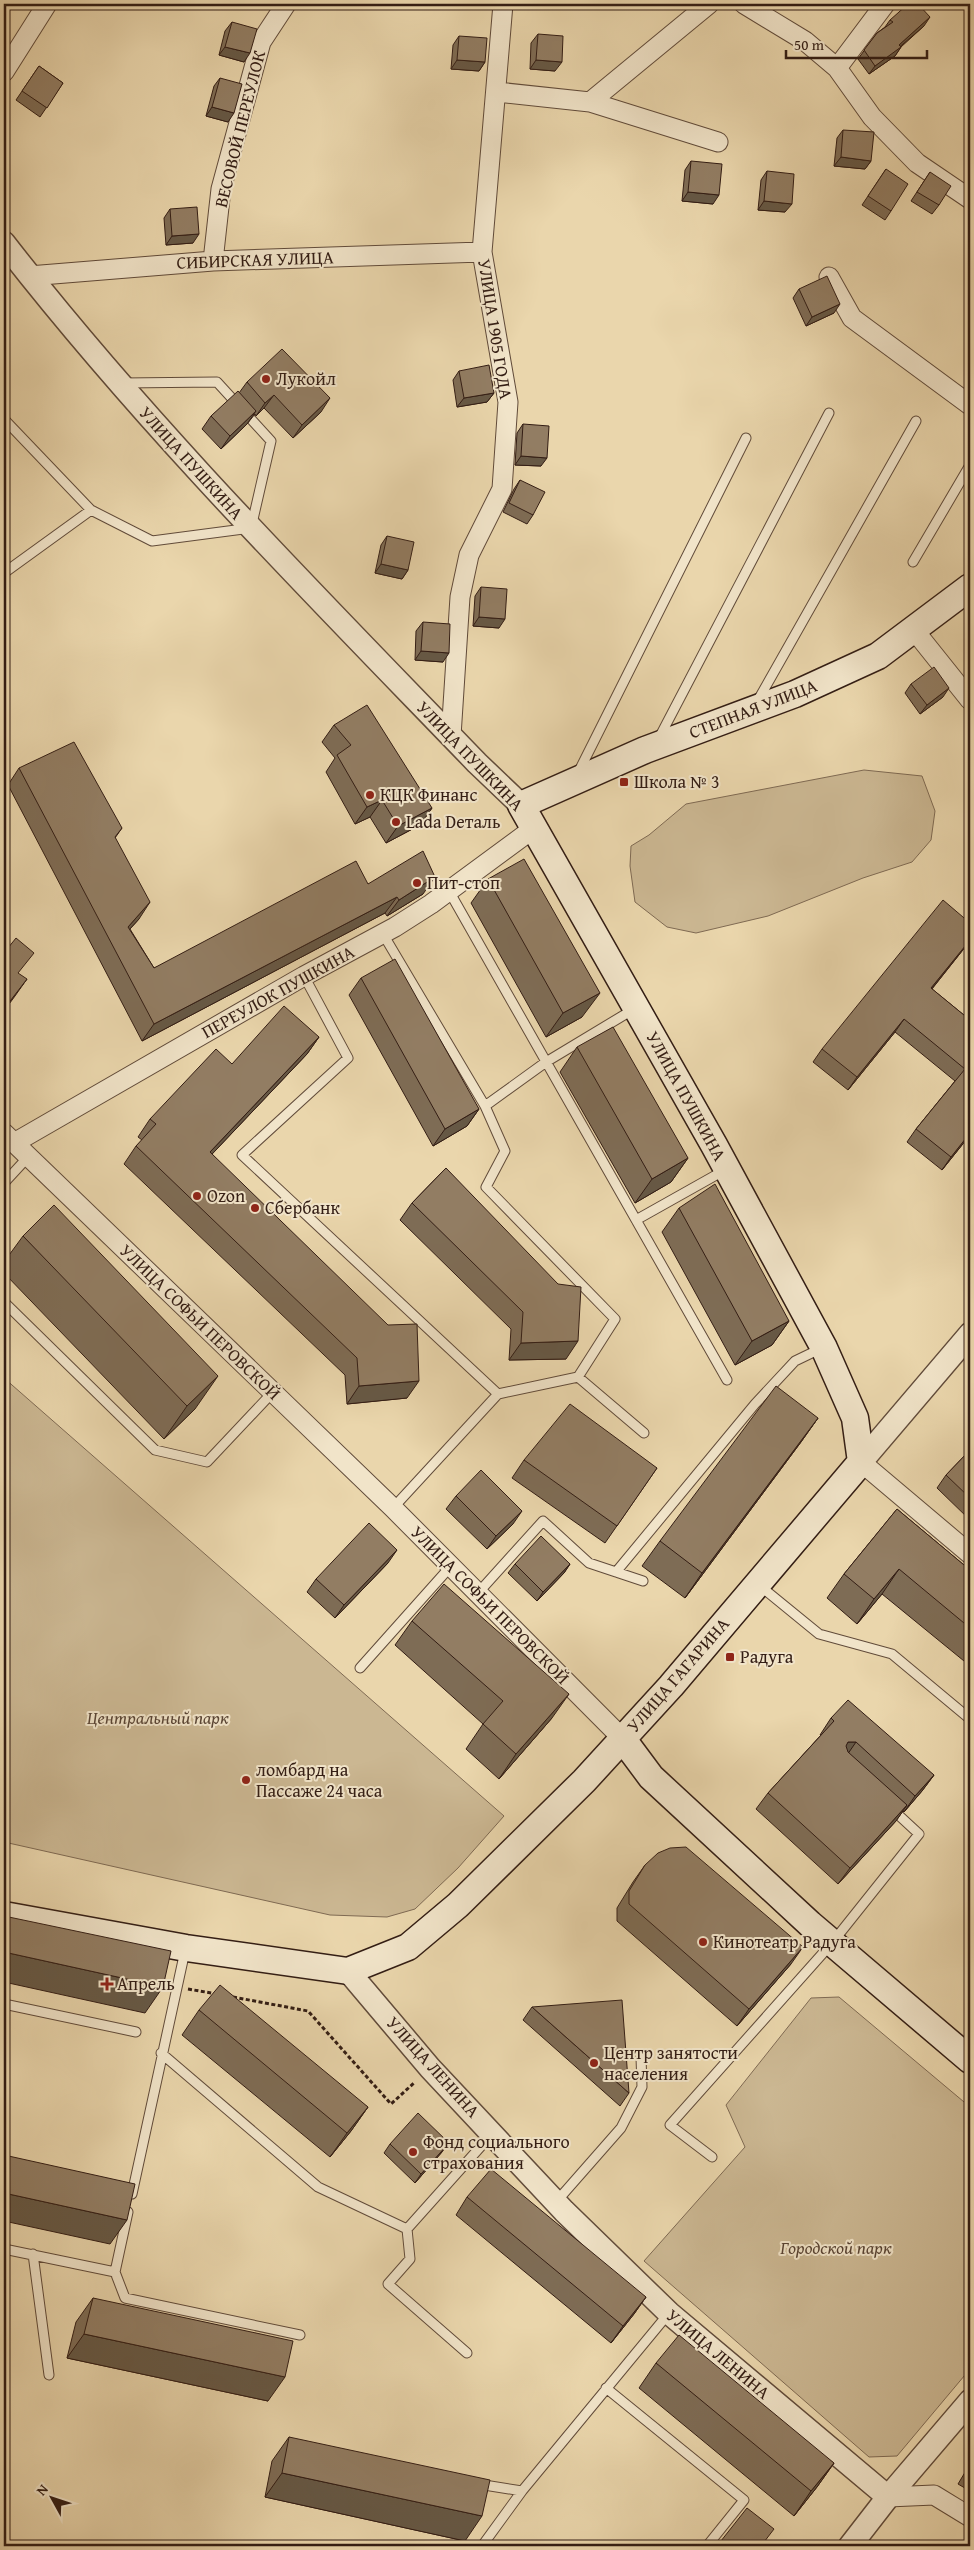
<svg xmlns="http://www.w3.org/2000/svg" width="974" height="2550" viewBox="0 0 974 2550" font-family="'Gentium Book Plus',serif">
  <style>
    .green { fill: #cbb792; stroke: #7f6a53 }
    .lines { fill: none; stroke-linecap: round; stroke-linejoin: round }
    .service-casing { stroke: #614b3a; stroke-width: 11 }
    .minor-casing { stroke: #614b3a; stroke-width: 21 }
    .tertiary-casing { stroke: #614b3a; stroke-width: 25 }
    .secondary-casing { stroke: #331d14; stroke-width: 29 }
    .path { stroke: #331d14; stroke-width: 3; stroke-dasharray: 4 2.5; stroke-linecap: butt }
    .service { stroke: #f1e4c9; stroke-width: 9 }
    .minor { stroke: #f1e4c9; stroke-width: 19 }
    .tertiary { stroke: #f1e4c9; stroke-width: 22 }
    .secondary { stroke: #f1e4c9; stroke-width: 26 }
    .wall { fill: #7e6c55; stroke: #331d14 }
    .shaded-wall { fill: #665845; stroke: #331d14 }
    .building { fill: #927d63; stroke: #331d14 }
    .poi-dot { fill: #8f2418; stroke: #f1e4c9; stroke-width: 2 }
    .labels { text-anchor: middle; stroke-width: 4; stroke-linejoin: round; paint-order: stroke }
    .street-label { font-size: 18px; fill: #331d14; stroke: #f1e4c9 }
    .poi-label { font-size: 18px; fill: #331d14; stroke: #f1e4c9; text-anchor: start }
    .park-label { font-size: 18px; font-style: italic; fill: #594434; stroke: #f1e4c9 }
  </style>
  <rect width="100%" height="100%" fill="#ead6ac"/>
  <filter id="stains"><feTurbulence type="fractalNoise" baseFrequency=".004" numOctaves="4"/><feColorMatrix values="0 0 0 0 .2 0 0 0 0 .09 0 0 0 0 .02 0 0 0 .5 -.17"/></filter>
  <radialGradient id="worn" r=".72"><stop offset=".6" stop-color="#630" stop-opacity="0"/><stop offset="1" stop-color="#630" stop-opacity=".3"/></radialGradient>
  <!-- green -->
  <path class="green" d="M864 770 922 776 935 811 931 840 912 862 863 878 768 916 696 933 667 927 635 902 630 866 631 846 649 835 686 804Z
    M4 1378 504 1816 458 1868 415 1909 387 1917 330 1915 4 1842Z
    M839 1997 970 2107V2369L897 2456 869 2457 644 2261 745 2147 726 2105 811 1998Z"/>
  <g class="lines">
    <defs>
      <path id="service" d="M4 419 91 510
        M913 562 970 465
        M4 573 91 510 152 541 251 528 271 441 217 382 123 383
        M757 702 916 421
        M659 738 829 413
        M578 773 746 438
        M449 891 727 1380
        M383 934 485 1106
        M304 976 348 1058 242 1155 498 1394 393 1508
        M4 1183 28 1157
        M636 1220 725 1170
        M4 1302 155 1450 207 1462 273 1392
        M578 1377 615 1319 486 1187 505 1151 485 1106 546 1062 634 1009
        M498 1394 578 1377 644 1433
        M616 1572 755 1404 795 1361 822 1348
        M759 1585 819 1634 892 1654 970 1719
        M478 1593 543 1521 589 1563 643 1581
        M360 1668 451 1566
        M4 2004 136 2032
        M161 2053 318 2187 407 2229 491 2135
        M712 2157 670 2125 832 1943 919 1834 892 1809
        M132 2194 185 1951
        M556 2202 621 2128 642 2087 641 2057
        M407 2229 410 2259 388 2284 467 2353
        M4 2249 115 2272 128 2212
        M33 2254 49 2375
        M115 2272 125 2298 300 2335
        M606 2388 744 2500 707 2546
        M478 2484 522 2491
        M482 2546 522 2491 669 2313"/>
      <path id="minor" d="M744 4 805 41 837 68 872 117 917 163 970 199
        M837 68 885 4
        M4 72 47 4
        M497 92 590 102 709 4
        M590 102 718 142
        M213 261 221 189 261 42 286 4
        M29 276 213 261 482 252
        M829 277 852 318 970 405
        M914 630 970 700
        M451 736 460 597 469 555 502 489 508 402 482 252 503 4
        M4 1133 393 1508 622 1738
        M14 1143 304 976 395 927 431 904 534 828
        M861 1462 970 1554
        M888 2497 934 2495 970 2517"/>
      <path id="tertiary" d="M4 243C148 428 314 594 477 763L521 805
        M861 1462 970 1334
        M348 1971 430 2068 564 2211 669 2313 888 2497
        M850 2546 888 2497 970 2401"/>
      <path id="secondary" d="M622 1738 651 1777 810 1924 970 2060
        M4 1915 186 1948 348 1971 408 1947 458 1905 584 1781 671 1686 861 1462 855 1418 824 1348 714 1145 521 805 645 750 795 694 878 656 970 587"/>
    </defs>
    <!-- service casing -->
    <use href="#service" class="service-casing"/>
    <!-- minor casing -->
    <use href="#minor" class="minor-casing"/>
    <!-- tertiary casing -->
    <use href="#tertiary" class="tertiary-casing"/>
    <!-- secondary casing -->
    <use href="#secondary" class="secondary-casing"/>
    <!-- path -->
    <path class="path" d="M188 1989 217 1994
      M233 1997 308 2011 391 2104 415 2082"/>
    <!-- service -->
    <use href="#service" class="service"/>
    <!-- minor -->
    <use href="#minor" class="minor"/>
    <!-- tertiary -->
    <use href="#tertiary" class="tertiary"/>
    <!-- secondary -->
    <use href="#secondary" class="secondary"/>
  </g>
  <!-- wall -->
  <path class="wall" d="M890 20 924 26 901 47 895 56 869 74 858 59 877 33 885 27Z
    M232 22 244 62 219 55 225 31Z
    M538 34 555 71 530 69 531 43Z
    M459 36 485 62 479 71 451 69 453 45Z
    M39 66 63 83 40 117 16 100Z
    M220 78 228 122 206 116 214 86Z
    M843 130 871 161 865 169 834 166 837 138Z
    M691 161 713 204 682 201 685 170Z
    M886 169 891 211 885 220 862 205Z
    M767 171 785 212 758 210 761 180Z
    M930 172 939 205 932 214 911 201Z
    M170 209 193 243 166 245 164 218Z
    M799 289 834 313 806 326 793 298Z
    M459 371 494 393 487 402 457 407 453 380Z
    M247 382 321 412 293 438 264 408 256 416 255 414 247 424 221 449 202 429 211 416 239 393Z
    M523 424 541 466 515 465 517 433Z
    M520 480 533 515 527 524 503 512 514 489Z
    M387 536 408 570 402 579 375 573 381 545Z
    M481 587 499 628 473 626 475 596Z
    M423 622 443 662 415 660 416 631Z
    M911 684 943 697 920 714 905 693Z
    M334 725 432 808 420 825 386 843 370 817 355 824 326 772 335 758 322 742Z
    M19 768 122 828 115 838 139 919 130 929 154 968 368 884 423 894 387 916 385 913 142 1041 8 785Z
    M488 879 582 1017 546 1037 471 903Z
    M970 941 932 989 970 1020V1135L942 1170 907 1142 916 1129 955 1081 895 1032 848 1090 813 1062 822 1049Z
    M361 978 479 1109 467 1126 433 1146 349 995Z
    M319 1037 307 1054 212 1154 407 1398 347 1404 345 1375 124 1164 136 1146 142 1140 138 1137 150 1119 232 1064Z
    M577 1047 688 1158 671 1182 635 1203 560 1072Z
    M446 1168 566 1359 509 1360 511 1329 400 1220 412 1203Z
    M679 1208 789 1321 772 1345 735 1365 662 1232Z
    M23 1236 195 1409 164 1439 4 1273V1262Z
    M818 1418 801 1442 685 1598 642 1566 660 1541Z
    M970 1450V1520L937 1488 946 1475Z
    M524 1460 657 1468 605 1543 512 1478Z
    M456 1496 513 1524 487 1549 446 1509Z
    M897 1509 970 1570V1654L964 1661 882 1594 857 1624 827 1598 844 1574Z
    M388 1563 335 1618 307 1592 316 1579Z
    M515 1564H570L564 1573 537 1601 508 1573Z
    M412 1621 552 1718 499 1779 466 1749 483 1724 395 1645Z
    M831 1718 934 1775 922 1791 904 1812 903 1811 896 1821 838 1884 756 1809 768 1793 821 1735H820Z
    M645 1865 791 1964 737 2026 617 1921V1908L633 1882Z
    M532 2007 629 2093 620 2106 523 2020Z
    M199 2010 368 2107 351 2131 330 2157 182 2035Z
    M390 2144 442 2152 415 2183 384 2153Z
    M467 2197 646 2297 634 2314 611 2343 456 2215Z
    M93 2298 268 2401 67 2358 76 2322Z
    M656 2363 834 2463 817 2487 794 2516 639 2388Z
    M289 2437 465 2541 265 2497 272 2461Z
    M970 2464V2491L958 2484Z"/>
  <!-- shaded-wall -->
  <path class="shaded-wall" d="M930 17 924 26 896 50 901 47 895 56 869 74 875 66Z
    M225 47 250 53 244 62 219 55Z
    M457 60 485 62 479 71 451 69Z
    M536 60 562 62 555 71 530 69Z
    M212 107 234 113 228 122 206 116Z
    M841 157 871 161 865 169 834 166Z
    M688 192 719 195 713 204 682 201Z
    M764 201 792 204 785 212 758 210Z
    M199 234 193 243 166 245 172 236Z
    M840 304 834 313 806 326 812 317Z
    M494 393 487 402 457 407 464 398Z
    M274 395 264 408 256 416 265 403Z
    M330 398 321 412 293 438 302 425Z
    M256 411 247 424 221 449 230 436Z
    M521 456 547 458 541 466 515 465Z
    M381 564 408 570 402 579 375 573Z
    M479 617 505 619 499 628 473 626Z
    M421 651 449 653 443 662 415 660Z
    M949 688 943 697 920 714 927 705Z
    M382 800 370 817 355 824 367 807Z
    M432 808 420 825 386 843 398 826Z
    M435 877 423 894 387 916 399 900Z
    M397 897 385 913 142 1041 154 1024Z
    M150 902 139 919 117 943 128 927Z
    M970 940V941L922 1001 931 988Z
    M27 979 15 996 4 1011V1009Z
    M600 993 582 1017 546 1037 563 1013Z
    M904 1019 895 1032 848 1090 857 1077Z
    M319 1037 307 1054 198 1169 210 1152Z
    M479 1109 467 1126 433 1146 445 1129Z
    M970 1133V1135L942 1170 951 1157Z
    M688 1158 671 1182 635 1203 652 1179Z
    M789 1321 772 1345 735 1365 752 1341Z
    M578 1341 566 1359 509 1360 521 1343Z
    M218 1376 195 1409 164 1439 187 1406Z
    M419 1381 407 1398 347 1404 359 1386Z
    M818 1418 801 1442 685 1598 702 1573Z
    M522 1511 513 1524 487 1549 496 1536Z
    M397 1550 388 1563 335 1618 344 1605Z
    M570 1564 564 1573 537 1601 543 1592Z
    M899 1569 882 1594 857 1624 874 1599Z
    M569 1694 552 1718 499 1779 516 1754Z
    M848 1742H856L845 1758H837Z
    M934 1775 922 1791 904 1812 915 1796Z
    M907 1805 896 1821 838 1884 850 1868Z
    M803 1947 791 1964 737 2026 749 2009Z
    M4 1952 163 1987 145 2013 4 1982Z
    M368 2107 351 2131 330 2157 347 2133Z
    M449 2143 442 2152 415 2183 421 2174Z
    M4 2193 127 2220 110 2244 4 2221Z
    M646 2297 634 2314 611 2343 623 2326Z
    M84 2334 285 2377 268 2401 67 2358Z
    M834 2463 817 2487 794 2516 811 2491Z
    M282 2473 482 2516 465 2541 265 2497Z"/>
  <!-- building -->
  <path class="building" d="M908 4H918L930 17 899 45 901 47 875 66 864 50 877 33 893 22 890 20Z
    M232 22 257 29 250 53 225 47Z
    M538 34 563 36 562 62 536 60Z
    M459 36 487 38 485 62 457 60Z
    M39 66 63 83 47 108 22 91Z
    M220 78 242 84 234 113 212 107Z
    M843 130 874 132 871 161 841 157Z
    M691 161 722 164 719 195 688 192Z
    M886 169 908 184 891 211 868 196Z
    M767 171 794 174 792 204 764 201Z
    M930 172 951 186 939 205 917 192Z
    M197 207 199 234 172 236 170 209Z
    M827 276 840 304 812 317 799 289Z
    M282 349 330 398 302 425 274 395 265 403 247 382Z
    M489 365 494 393 464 398 459 371Z
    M238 391 256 411 230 436 211 416Z
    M523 424 549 426 547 458 521 456Z
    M520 480 545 492 533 515 509 503Z
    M387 536 414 542 408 570 381 564Z
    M481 587 507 589 505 619 479 617Z
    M423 622 450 624 449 653 421 651Z
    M934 667 949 688 927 705 911 684Z
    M367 705 432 808 398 826 382 800 367 807 337 755 351 745 334 725Z
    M74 742 122 828 115 837 150 902 128 927 154 968 356 861 368 884 423 851 435 877 399 900 397 897 154 1024 19 768Z
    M524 859 600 993 563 1013 488 879Z
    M943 900 970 923V940L931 988 970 1020V1133L951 1157 916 1129 965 1069 904 1019 857 1077 822 1049Z
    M16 938 34 953 18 973 27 979 4 1009V953Z
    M395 959 479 1109 445 1129 361 978Z
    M284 1006 319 1037 210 1152 388 1325 417 1324 419 1381 359 1386 357 1358 136 1146 156 1124 150 1119 216 1049 232 1064Z
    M613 1027 688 1158 652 1179 577 1047Z
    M446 1168 558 1284 581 1287 578 1341 521 1343 523 1312 412 1203Z
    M715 1184 789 1321 752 1341 679 1208Z
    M54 1205 218 1376 187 1406 23 1236Z
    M776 1386 818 1418 702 1573 660 1541Z
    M570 1404 657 1468 617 1526 524 1460Z
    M970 1450V1498L946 1475Z
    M481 1470 522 1511 496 1536 456 1496Z
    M897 1509 970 1570V1628L899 1569 874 1599 844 1574Z
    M369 1523 397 1550 344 1605 316 1579Z
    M541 1536 570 1564 543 1592 515 1564Z
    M444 1584 569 1694 516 1754 483 1724 503 1701 412 1621Z
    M848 1700 934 1775 915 1796 856 1742H848L846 1746 848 1752 907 1805 850 1868 768 1793 834 1721 831 1718Z
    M686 1847 803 1947 749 2009 629 1904V1891L645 1865 658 1853 670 1848Z
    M4 1916 171 1951 163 1987 4 1952Z
    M220 1985 368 2107 347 2133 199 2010Z
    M622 2000 629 2093 532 2007Z
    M418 2113 449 2143 421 2174 390 2144Z
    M4 2155 135 2184 127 2220 4 2193Z
    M491 2169 646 2297 623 2326 467 2197Z
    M93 2298 293 2341 285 2377 84 2334Z
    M679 2335 834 2463 811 2491 656 2363Z
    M289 2437 490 2480 482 2516 282 2473Z
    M970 2465V2479L964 2475Z
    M747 2508 774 2529 761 2546H717Z"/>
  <!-- markers -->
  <g class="poi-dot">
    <circle cx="266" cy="379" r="5"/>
    <rect x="619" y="777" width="10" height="10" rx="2.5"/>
    <circle cx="370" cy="795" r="5"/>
    <circle cx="396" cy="822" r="5"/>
    <circle cx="417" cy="883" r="5"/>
    <circle cx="197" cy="1196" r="5"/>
    <circle cx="255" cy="1208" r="5"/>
    <rect x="725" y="1652" width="10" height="10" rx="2.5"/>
    <circle cx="246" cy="1780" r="5"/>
    <circle cx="703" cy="1942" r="5"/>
    <path d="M104.5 1976.5h5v5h5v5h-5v5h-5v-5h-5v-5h5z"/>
    <circle cx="594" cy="2063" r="5"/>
    <circle cx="413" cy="2152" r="5"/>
  </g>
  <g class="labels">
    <!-- street labels -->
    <g class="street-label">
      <text transform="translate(240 129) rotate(-76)" y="6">ВЕСОВОЙ ПЕРЕУЛОК</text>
      <text transform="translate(255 260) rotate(-2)" y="6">СИБИРСКАЯ УЛИЦА</text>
      <text transform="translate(495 329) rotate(81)" y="6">УЛИЦА 1905 ГОДА</text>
      <text transform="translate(191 463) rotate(48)" y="6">УЛИЦА ПУШКИНА</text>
      <text transform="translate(753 709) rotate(-21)" y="6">СТЕПНАЯ УЛИЦА</text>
      <text transform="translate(470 756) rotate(46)" y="6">УЛИЦА ПУШКИНА</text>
      <text transform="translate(278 992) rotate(-29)" y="6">ПЕРЕУЛОК ПУШКИНА</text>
      <text transform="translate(686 1096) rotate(61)" y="6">УЛИЦА ПУШКИНА</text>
      <text transform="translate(200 1322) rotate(44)" y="6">УЛИЦА СОФЬИ ПЕРОВСКОЙ</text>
      <text transform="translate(490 1605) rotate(45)" y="6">УЛИЦА СОФЬИ ПЕРОВСКОЙ</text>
      <text transform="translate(678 1675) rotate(-49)" y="6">УЛИЦА ГАГАРИНА</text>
      <text transform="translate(433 2067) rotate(48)" y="6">УЛИЦА ЛЕНИНА</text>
      <text transform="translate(718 2354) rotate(40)" y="6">УЛИЦА ЛЕНИНА</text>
    </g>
    <!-- poi labels -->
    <g class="poi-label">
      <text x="276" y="385">Лукойл</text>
      <text x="634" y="788">Школа № 3</text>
      <text x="380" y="801">КЦК Финанс</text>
      <text x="406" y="828">Lada Dеталь</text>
      <text x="427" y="889">Пит-стоп</text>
      <text x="207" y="1202">Ozon</text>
      <text x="265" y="1214">Сбербанк</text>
      <text x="740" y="1663">Радуга</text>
      <text x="256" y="1776">ломбард на<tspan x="256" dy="21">Пассаже 24 часа</tspan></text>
      <text x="713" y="1948">Кинотеатр Радуга</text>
      <text x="117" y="1990">Апрель</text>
      <text x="604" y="2059">Центр занятости<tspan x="604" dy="21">населения</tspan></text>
      <text x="423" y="2148">Фонд социального<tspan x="423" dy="21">страхования</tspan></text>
    </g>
    <!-- park labels -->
    <g class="park-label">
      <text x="158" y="1724">Центральный парк</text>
      <text x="836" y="2254">Городской парк</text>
    </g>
  </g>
  <!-- margin -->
  <rect width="974" height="2550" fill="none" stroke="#ead6ac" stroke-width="20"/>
  <rect x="5" y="5" width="964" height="2540" fill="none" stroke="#331d14" stroke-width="2.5"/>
  <rect x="10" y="10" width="954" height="2530" fill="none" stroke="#331d14"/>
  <!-- north arrow -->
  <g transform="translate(52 2498) rotate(310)" stroke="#f1e4c9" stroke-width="4" paint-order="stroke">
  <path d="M0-4L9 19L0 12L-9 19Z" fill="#331d14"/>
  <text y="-8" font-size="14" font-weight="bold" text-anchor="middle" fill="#331d14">N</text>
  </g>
  <!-- scale -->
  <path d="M786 50v8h141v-8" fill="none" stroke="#331d14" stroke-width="2.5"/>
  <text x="794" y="50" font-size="15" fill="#331d14" stroke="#f1e4c9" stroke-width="4" paint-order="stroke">50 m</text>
  <rect width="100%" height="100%" filter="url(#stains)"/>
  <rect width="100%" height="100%" fill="url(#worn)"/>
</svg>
